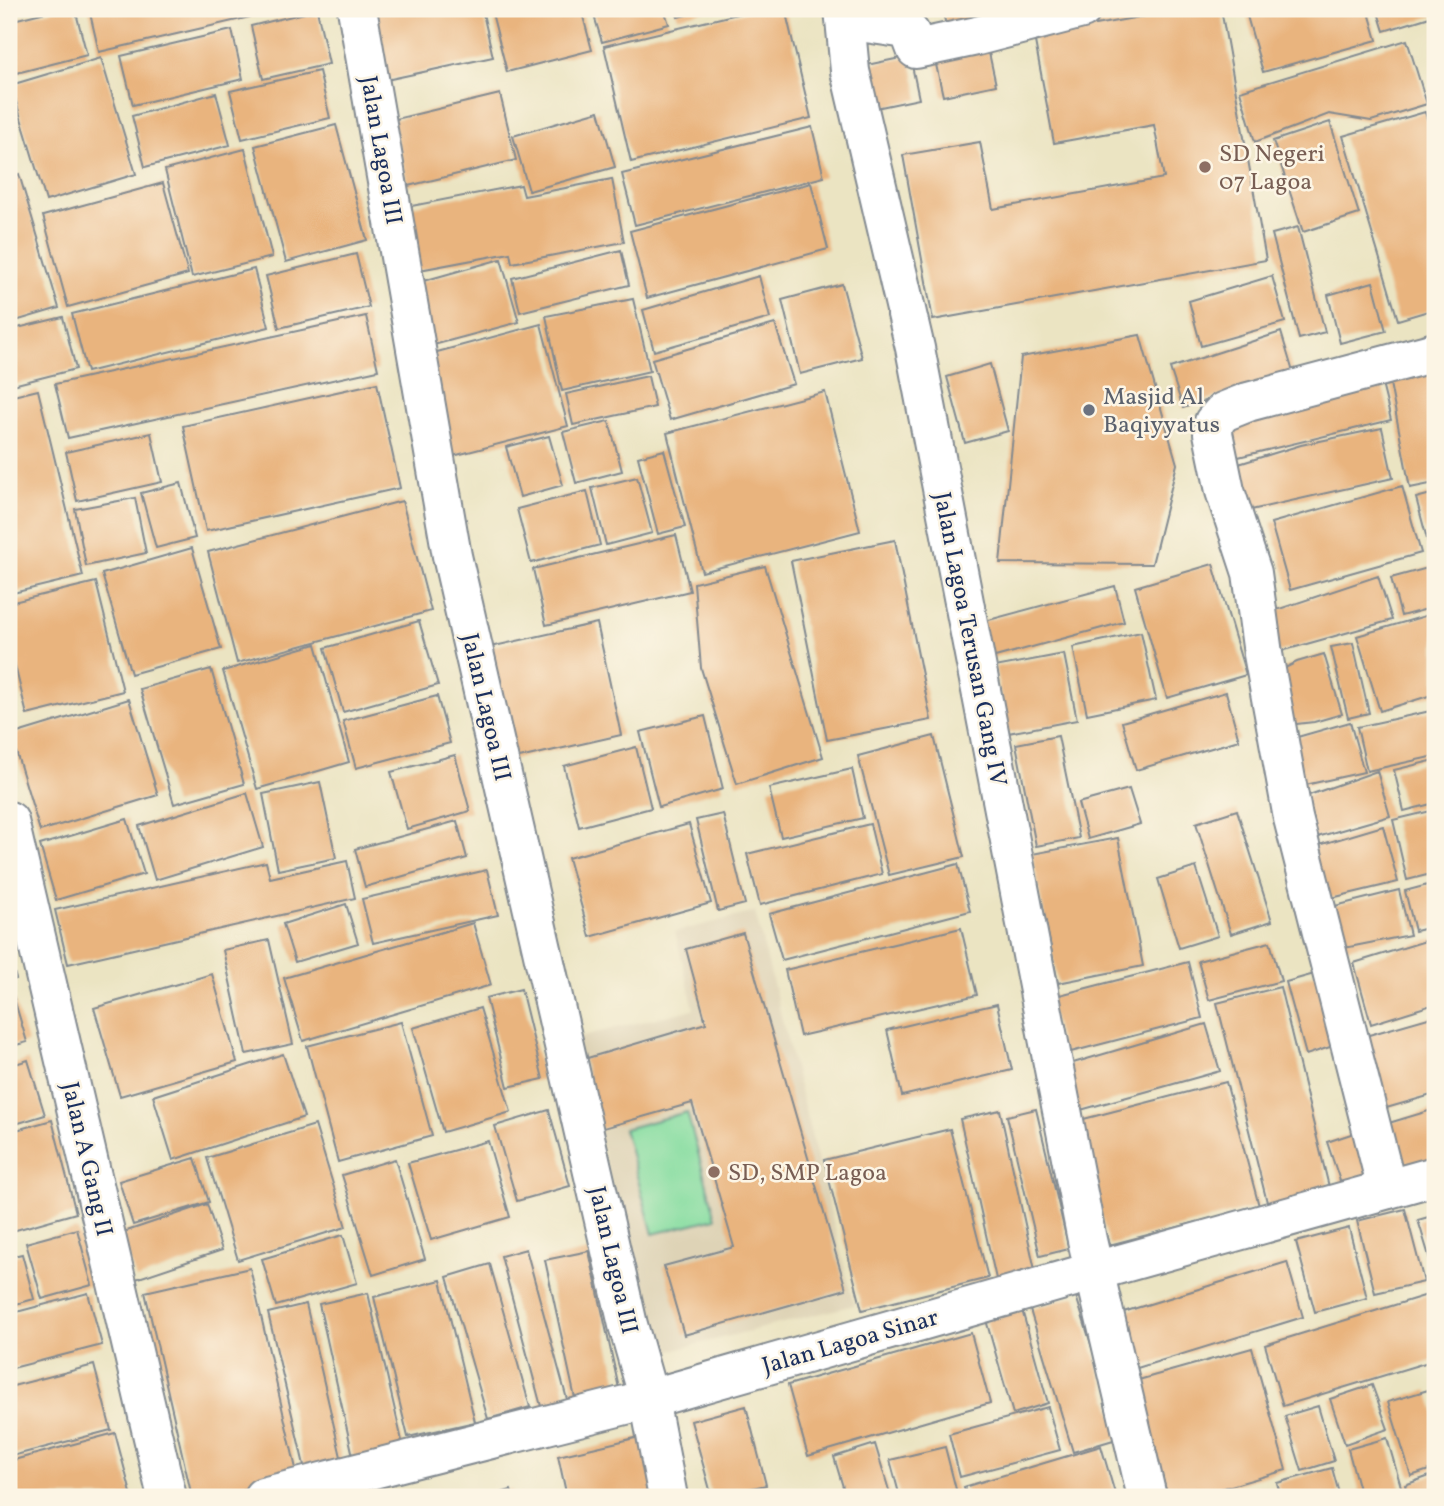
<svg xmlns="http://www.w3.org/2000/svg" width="1444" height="1506" viewBox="0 0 1444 1506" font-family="Vollkorn,serif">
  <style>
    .built { fill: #ded3b6 }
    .green { fill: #87dda1; stroke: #518680; stroke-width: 2 }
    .building { fill: #e9b47e }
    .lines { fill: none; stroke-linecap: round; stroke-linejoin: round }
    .minor-casing { stroke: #838a90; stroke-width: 42 }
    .tertiary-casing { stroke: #838a90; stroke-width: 42 }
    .minor { stroke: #fff; stroke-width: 38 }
    .tertiary { stroke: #fff; stroke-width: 38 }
    .education-dot { fill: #8d6e63; stroke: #fcf5e5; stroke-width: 2.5 }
    .worship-dot { fill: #6b7280; stroke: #fcf5e5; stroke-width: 2.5 }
    .labels { text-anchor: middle; stroke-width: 5; stroke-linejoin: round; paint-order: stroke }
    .street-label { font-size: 24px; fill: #1b2f5e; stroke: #fcf5e5 }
    .education-label { font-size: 24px; fill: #785e54; stroke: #fcf5e5; text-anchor: start }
    .worship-label { font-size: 24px; fill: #5b616d; stroke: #fcf5e5; text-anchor: start }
  </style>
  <rect width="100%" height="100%" fill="#fcf5e5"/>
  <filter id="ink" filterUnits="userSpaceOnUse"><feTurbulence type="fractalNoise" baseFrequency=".0143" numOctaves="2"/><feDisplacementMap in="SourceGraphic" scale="14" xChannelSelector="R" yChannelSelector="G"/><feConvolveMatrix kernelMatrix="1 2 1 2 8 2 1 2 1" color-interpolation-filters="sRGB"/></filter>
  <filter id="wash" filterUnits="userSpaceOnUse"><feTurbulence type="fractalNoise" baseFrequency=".00686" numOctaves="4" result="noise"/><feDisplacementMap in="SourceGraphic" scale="28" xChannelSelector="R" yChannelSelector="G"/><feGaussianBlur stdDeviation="1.57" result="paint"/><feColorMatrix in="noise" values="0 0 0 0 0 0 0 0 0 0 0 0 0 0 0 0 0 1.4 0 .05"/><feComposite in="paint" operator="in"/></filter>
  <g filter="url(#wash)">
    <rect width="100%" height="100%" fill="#ebe4c2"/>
    <!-- built -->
    <path class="built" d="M755 912 854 1305 654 1355 575 1038 694 1009 675 932Z"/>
    <!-- green -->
    <path class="green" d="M687 1112 716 1218 653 1234 624 1129Z"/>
    <g id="blocks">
      <!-- building -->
      <path class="building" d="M9 9H25V10L9 14Z
        M58 9H75L87 55 9 75V21Z
        M89 9H280V10L99 52Z
        M372 9H482L493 57 386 80Z
        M491 9H581L592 50 507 72Z
        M592 9H664L669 24 602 42Z
        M675 9H706V10L678 17Z
        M758 9H785L811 118 631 162 604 46Z
        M942 9H971L976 30 949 37Z
        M1184 9H1221L1266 260 933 320 903 155 980 142 993 209 1164 178 1154 125 1054 143 1034 36Z
        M1245 9H1368L1377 40 1263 72Z
        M1377 9H1430L1433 16 1384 31Z
        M317 10 329 64 263 79 251 26Z
        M232 30 243 79 133 105 121 56Z
        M986 39 996 85 943 96 933 51Z
        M1407 40 1427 104 1371 121 1329 114 1255 142 1240 91Z
        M910 56 919 99 871 109 862 66Z
        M101 58 136 174 46 201 11 85Z
        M319 71 330 118 242 139 230 91Z
        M216 93 230 145 145 167 132 116Z
        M500 94 516 160 408 186 392 120Z
        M599 111 615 167 529 191 513 136Z
        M1425 112 1435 144V309L1398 320 1343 136Z
        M1330 122 1359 214 1303 232 1273 141Z
        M336 125 367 240 286 262 255 146Z
        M812 127 824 177 635 225 622 174Z
        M245 149 272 257 192 277 165 170Z
        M19 174 59 308 9 323V177Z
        M612 179 624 242 512 263 510 253 414 271 401 208 521 185 524 196Z
        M163 183 188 274 68 307 43 216Z
        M811 183 828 249 647 298 630 231Z
        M1298 227 1325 332 1299 339 1272 234Z
        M621 250 629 285 520 312 512 278Z
        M356 254 369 307 279 328 266 276Z
        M501 259 519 322 426 347 409 285Z
        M254 269 269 327 87 372 72 314Z
        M759 276 770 318 654 351 643 310Z
        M1272 276 1285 322 1201 346 1189 301Z
        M1373 282 1386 331 1340 343 1328 295Z
        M842 284 862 358 800 374 782 300Z
        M633 299 650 371 562 391 546 316Z
        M366 316 378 370 68 438 55 384Z
        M63 317 76 369 9 386V330Z
        M541 324 568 426 453 456 426 355Z
        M775 324 794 384 670 420 652 359Z
        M1281 332 1293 372 1183 408 1170 368Z
        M1140 335 1177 464 1152 564 1000 563 1021 357Z
        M990 364 1008 431 965 443 947 377Z
        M1435 369V483L1410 488 1389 378Z
        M1379 372 1391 420 1230 459 1223 413Z
        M648 376 655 407 573 425 566 394Z
        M377 383 400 488 206 531 183 426Z
        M38 390 83 576 9 594V397Z
        M825 392 860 531 702 572 667 433Z
        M609 421 622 471 576 483 563 432Z
        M1382 428 1393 478 1242 512 1229 467 1301 445Z
        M151 433 162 482 77 501 66 452Z
        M549 436 563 485 520 497 506 447Z
        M664 450 685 527 658 534 638 457Z
        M637 477 652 533 606 545 592 488Z
        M181 483 195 538 156 548 141 493Z
        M1402 486 1421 553 1290 590 1271 523Z
        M587 491 600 545 531 563 517 509Z
        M1435 493V553L1431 554 1416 498Z
        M135 498 146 553 86 566 75 509Z
        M402 501 431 611 237 663 208 552Z
        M676 535 690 591 546 625 533 569Z
        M895 540 931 720 827 740 791 561Z
        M192 548 221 649 131 674 102 574Z
        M1213 564 1246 675 1167 698 1135 587Z
        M765 566 823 757 737 784 701 668 694 583Z
        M1435 566V607L1401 616 1391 578Z
        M1378 576 1392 620 1278 652 1264 614Z
        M96 582 123 691 27 715 9 641V603Z
        M1115 586 1124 622 984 660 974 624Z
        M1435 613V694L1380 711 1357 636Z
        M419 621 438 685 343 712 325 648Z
        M597 623 621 735 506 761 481 649Z
        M1141 632 1156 700 1087 714 1073 647Z
        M1353 643 1369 713 1348 718 1331 647Z
        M316 644 349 762 257 789 223 671Z
        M1064 654 1077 720 1008 733 995 667Z
        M1324 654 1342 714 1314 722 1288 725 1277 672 1297 662Z
        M211 669 244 784 174 804 140 689Z
        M1226 692 1239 740 1136 770 1122 722Z
        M437 696 450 743 356 768 343 721Z
        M129 699 158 795 40 831 11 735Z
        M1435 710V756L1367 771 1357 727Z
        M705 716 723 789 659 807 640 732Z
        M1350 722 1364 772 1296 787 1287 740Z
        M934 736 964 857 889 875 858 756Z
        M1058 736 1079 838 1036 846 1016 744Z
        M636 747 651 808 579 827 564 766Z
        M455 755 470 811 407 829 391 772Z
        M1435 760V803L1404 811 1394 770Z
        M852 769 863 818 781 837 769 788Z
        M1377 771 1390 816 1307 840 1298 799Z
        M320 782 336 858 278 870 263 794Z
        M1129 789 1140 824 1088 839 1078 803Z
        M247 793 263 847 155 880 139 826Z
        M1237 810 1272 921 1231 934 1196 823Z
        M1435 810V873L1407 880 1393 820Z
        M723 814 745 904 718 911 696 820Z
        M127 819 144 874 56 900 40 845Z
        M457 821 467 858 365 887 355 849Z
        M689 824 711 903 590 937 568 858Z
        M870 824 882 874 760 905 747 854Z
        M1383 826 1398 882 1323 900 1309 848Z
        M1118 838 1143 966 1058 983 1032 854Z
        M347 861 355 898 68 964 55 910 266 862 270 878Z
        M958 864 970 911 782 960 769 914Z
        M1196 867 1218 936 1179 948 1158 879Z
        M487 870 498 915 373 943 362 899Z
        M1435 883V926L1415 931 1405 891Z
        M1399 890 1410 935 1334 950 1327 908Z
        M346 904 358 943 295 962 283 924Z
        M473 923 491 985 303 1041 284 978Z
        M961 928 977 995 800 1036 785 970Z
        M743 933 846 1289 684 1335 664 1266 734 1247 692 1103 600 1129 584 1059 706 1023 686 949Z
        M1435 938V1004L1371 1024 1354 963Z
        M269 940 293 1044 246 1054 223 950Z
        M1270 942 1281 981 1209 1000 1198 961Z
        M9 954 16 979 9 981Z
        M1188 962 1202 1018 1063 1054 1048 998Z
        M1325 971 1348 1041 1306 1055 1286 982Z
        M212 974 237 1062 120 1096 94 1008Z
        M9 982 27 1042 9 1047Z
        M1280 987 1331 1195 1269 1210 1217 1003Z
        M521 989 543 1079 508 1087 486 998Z
        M997 1004 1012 1070 902 1096 887 1030Z
        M480 1008 511 1112 443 1132 413 1028Z
        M1435 1016V1094L1376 1111 1355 1039Z
        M401 1022 432 1136 338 1162 307 1046Z
        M1206 1024 1220 1071 1077 1111 1063 1066Z
        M283 1054 304 1117 173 1160 153 1096Z
        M28 1060 45 1115 9 1126V1066Z
        M1226 1082 1259 1206 1109 1245 1076 1121Z
        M1036 1109 1069 1249 1040 1256 1007 1116Z
        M1435 1109V1161L1393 1174 1379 1126Z
        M549 1110 570 1186 517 1201 495 1126Z
        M1000 1110 1035 1270 996 1279 960 1119Z
        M52 1120 76 1213 9 1232V1132Z
        M315 1125 346 1227 238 1260 207 1158Z
        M950 1129 988 1278 862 1310 824 1160Z
        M1366 1129 1381 1175 1342 1187 1327 1142Z
        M488 1141 510 1217 431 1240 408 1163Z
        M195 1158 209 1202 133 1225 119 1181Z
        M395 1159 425 1259 373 1275 342 1175Z
        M207 1204 222 1250 136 1279 121 1233Z
        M1405 1209 1424 1282 1375 1293 1357 1221Z
        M1435 1215V1276L1418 1220Z
        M1349 1228 1367 1298 1315 1312 1296 1242Z
        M77 1229 92 1285 42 1299 26 1243Z
        M343 1235 357 1283 276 1306 262 1259Z
        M526 1249 568 1403 542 1410 501 1256Z
        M589 1251 620 1393 576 1403 545 1260Z
        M22 1254 34 1299 9 1306V1257Z
        M1287 1262 1303 1317 1134 1369 1117 1314Z
        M490 1264 530 1407 488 1419 447 1277Z
        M250 1268 299 1482 235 1497H192L145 1292Z
        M441 1280 475 1422 408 1437 374 1297Z
        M88 1293 102 1345 9 1369V1314Z
        M368 1293 405 1454 355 1465 319 1304Z
        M1427 1295 1430 1306 1435 1305V1360L1283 1406 1265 1345Z
        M1076 1296 1120 1438 1073 1452 1030 1310Z
        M306 1304 344 1470 307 1478 268 1313Z
        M1022 1310 1048 1403 1013 1414 986 1320Z
        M971 1333 990 1403 808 1456 788 1385Z
        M1252 1348 1286 1470 1193 1497H1168L1135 1381Z
        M94 1365 111 1430 12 1456 9 1442V1387Z
        M1372 1385 1388 1429 1345 1444 1330 1399Z
        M1428 1390 1435 1413V1468L1411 1476 1388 1402Z
        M746 1406 766 1485 712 1497 691 1421Z
        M1318 1406 1334 1461 1302 1471 1285 1416Z
        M1048 1407 1060 1450 960 1477 949 1434Z
        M115 1433 132 1497H19L10 1461Z
        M648 1435 663 1497H567L558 1456Z
        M1387 1438 1404 1497H1361L1348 1449Z
        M875 1444 891 1497H846L834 1457Z
        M1101 1446 1116 1497H967L964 1487Z
        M945 1447 958 1497H900L890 1460Z
        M1332 1468 1340 1497H1281L1277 1483Z
        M1435 1474V1497H1408L1405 1485Z
        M511 1490 513 1497H490V1496Z"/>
    </g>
  </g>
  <g filter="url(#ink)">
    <use href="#blocks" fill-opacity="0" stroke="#838a90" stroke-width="2"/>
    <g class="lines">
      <defs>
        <path id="minor" d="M357 9 452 556 628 1325 649 1399 668 1497
          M844 9 850 71 915 348 1087 1240 1147 1497
          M846 20 906 29 910 33 916 49 977 36 1082 9
          M9 821 167 1497
          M1387 1189 1293 818 1263 654 1252 573 1225 491 1213 433 1214 422 1223 412 1248 402 1435 352"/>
        <path id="tertiary" d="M263 1497 649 1399 1095 1271 1435 1176"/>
      </defs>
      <!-- minor casing -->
      <use href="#minor" class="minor-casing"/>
      <!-- tertiary casing -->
      <use href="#tertiary" class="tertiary-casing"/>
      <!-- minor -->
      <use href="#minor" class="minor"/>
      <!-- tertiary -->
      <use href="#tertiary" class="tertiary"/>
    </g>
  </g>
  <!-- markers -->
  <g class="education-dot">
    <circle cx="1205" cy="167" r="7"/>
    <circle cx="714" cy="1172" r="7"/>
  </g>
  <circle class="worship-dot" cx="1089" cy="410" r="7"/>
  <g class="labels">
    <!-- street labels -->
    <g class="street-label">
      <text transform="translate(382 150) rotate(80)" y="8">Jalan Lagoa III</text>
      <text transform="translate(971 639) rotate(79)" y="8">Jalan Lagoa Terusan Gang IV</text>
      <text transform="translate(487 707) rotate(77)" y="8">Jalan Lagoa III</text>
      <text transform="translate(88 1159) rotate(77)" y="8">Jalan A Gang II</text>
      <text transform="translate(614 1260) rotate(77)" y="8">Jalan Lagoa III</text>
      <text transform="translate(850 1341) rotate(-16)" y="8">Jalan Lagoa Sinar</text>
    </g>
    <!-- education labels -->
    <g class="education-label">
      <text x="1219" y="161">SD Negeri<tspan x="1219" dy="28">07 Lagoa</tspan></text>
      <text x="728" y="1180">SD, SMP Lagoa</text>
    </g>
    <!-- worship labels -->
    <g class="worship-label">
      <text x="1103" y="404">Masjid Al<tspan x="1103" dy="28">Baqiyyatus</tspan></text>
    </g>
  </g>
  <!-- margin -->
  <rect width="1444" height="1506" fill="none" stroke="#fcf5e5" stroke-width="35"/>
</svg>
